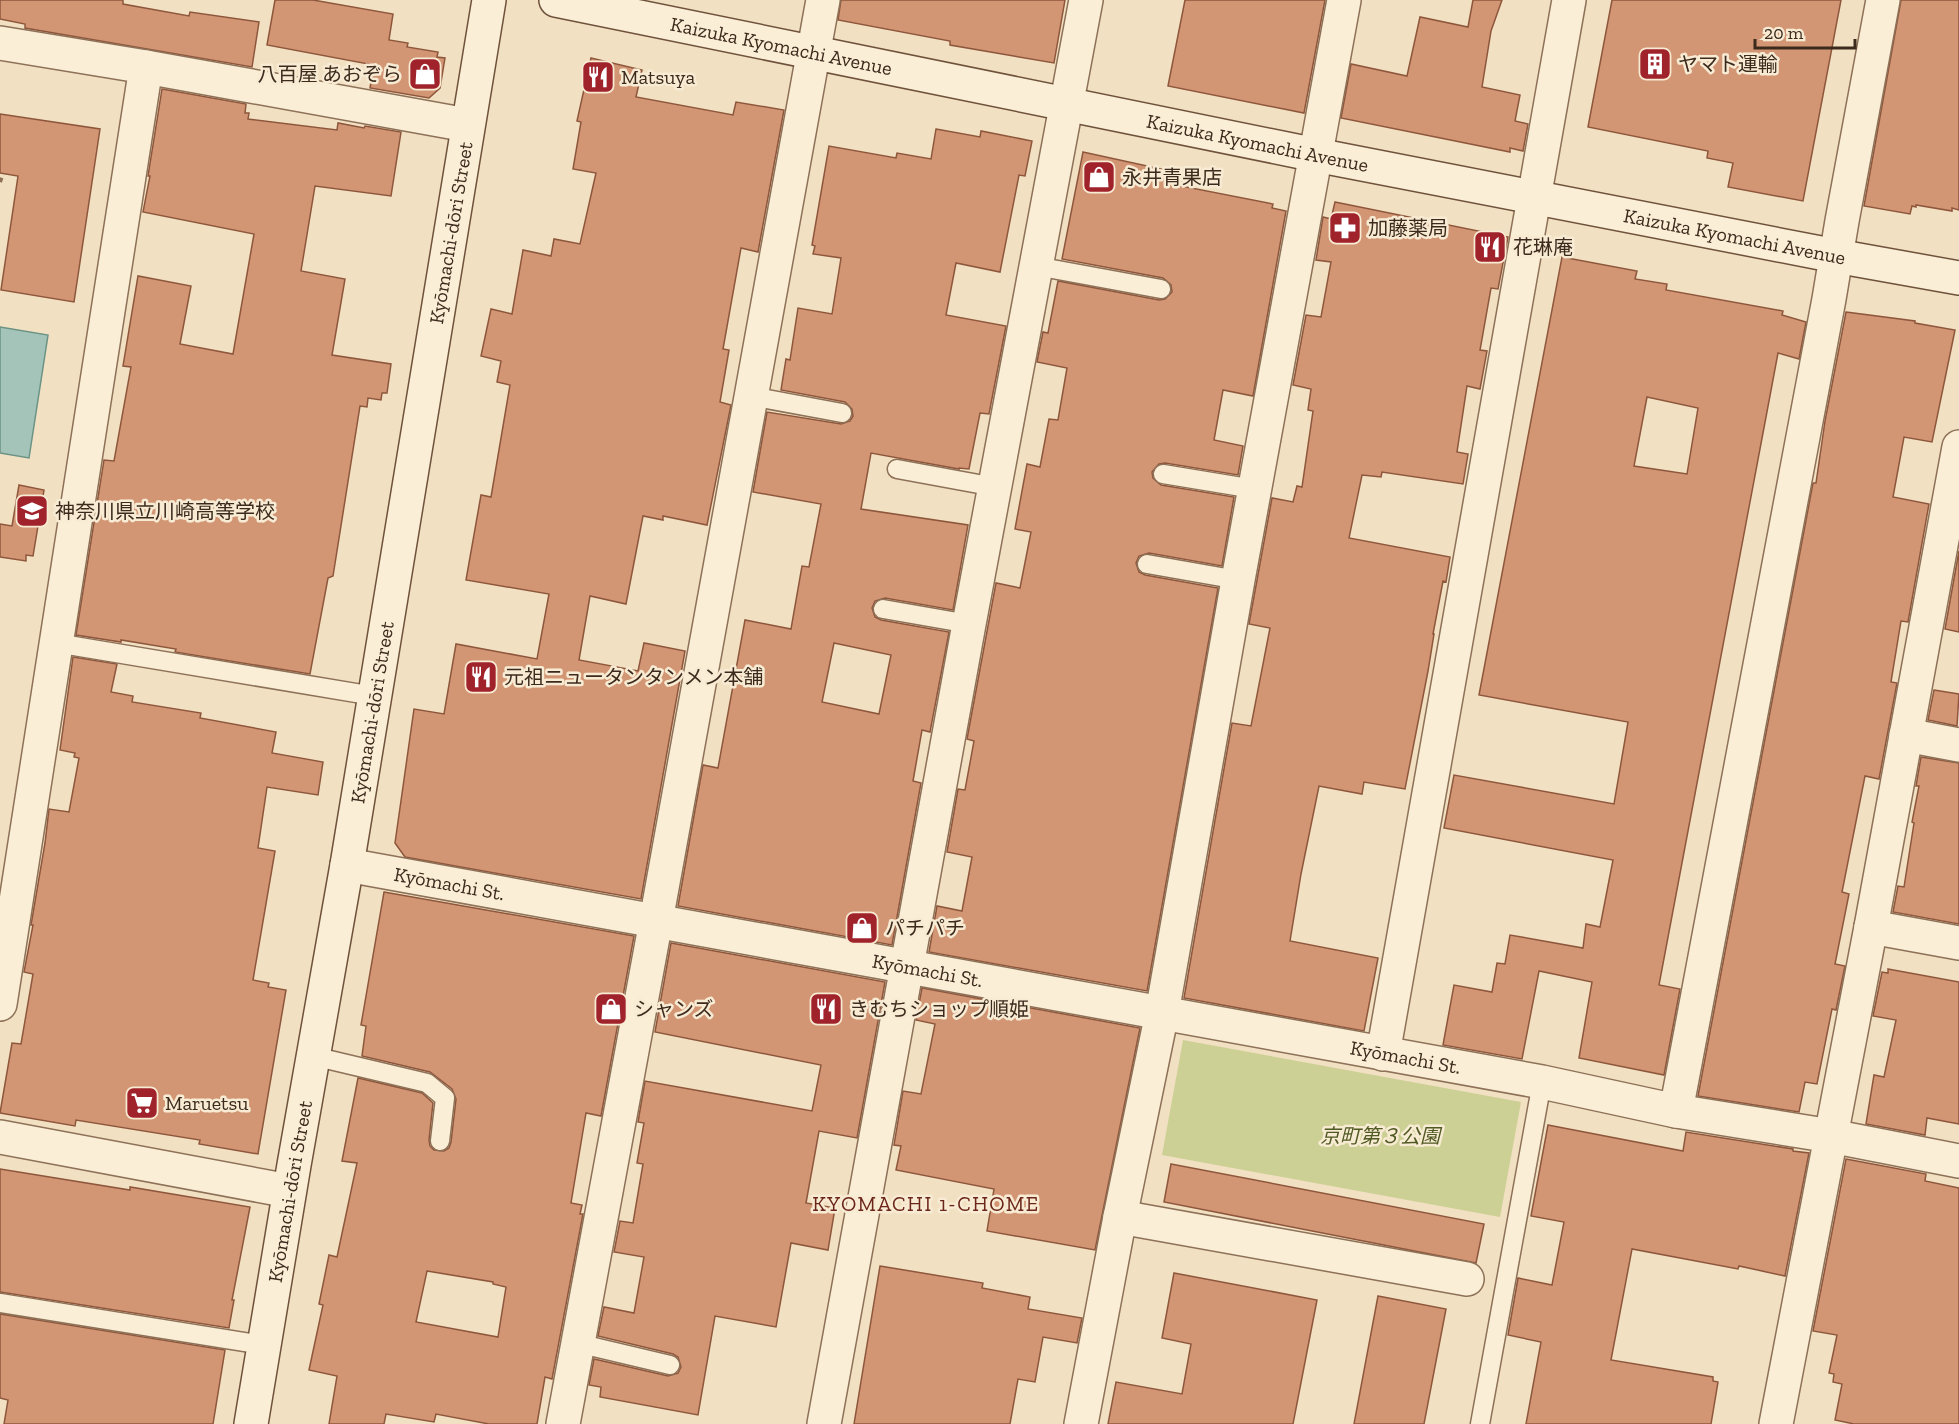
<svg xmlns="http://www.w3.org/2000/svg" width="1959" height="1424" viewBox="0 0 1959 1424" font-family="'Zilla Slab','Noto Sans JP',serif">
  <style>
    .green { fill: #cdd095 }
    .water { fill: #a5c4b9; stroke: #6b9386; stroke-width: 1.5 }
    .building { fill: #d29675; stroke: #8e573c; stroke-width: 1.5; fill-rule: evenodd }
    .lines { fill: none; stroke-linecap: round; stroke-linejoin: round }
    .lane-casing { stroke: #8d7158; stroke-width: 21 }
    .street-casing { stroke: #8d7158; stroke-width: 36 }
    .secondary-casing { stroke: #6f523b; stroke-width: 36 }
    .path { stroke: #8d7158; stroke-width: 4; stroke-dasharray: 4.5 3; stroke-linecap: butt }
    .lane { stroke: #fbeed6; stroke-width: 18 }
    .street { stroke: #fbeed6; stroke-width: 33 }
    .secondary { stroke: #fbeed6; stroke-width: 33 }
    .labels { text-anchor: middle; stroke-width: 5; stroke-linejoin: round; paint-order: stroke }
    .street-label { font-size: 20px; fill: #3c2a1d; stroke: #f8ebd3 }
    .poi-label { font-size: 20px; fill: #3c2a1d; stroke: #f8ebd3; text-anchor: start }
    .park-label { font-size: 20px; font-style: italic; fill: #4f5922; stroke: #f8ebd3 }
    .neighbourhood-label { font-size: 21px; letter-spacing: 1.5px; fill: #6b2519; stroke: #f8ebd3 }
  </style>
  <rect width="100%" height="100%" fill="#f1e0c2"/>
  <!-- green -->
  <path class="green" d="M1183 1040 1521 1102 1500 1217 1162 1155Z"/>
  <!-- water -->
  <path class="water" d="M0 327 48 335 29 458 0 453Z"/>
  <!-- building -->
  <path class="building" d="M0 0H123V4L189 16 190 12 259 22 252 67 25 28V24L0 19Z
    M275 0H313L393 14 389 40 408 43 407 47 438 52 437 57 445 58 440 88 429 98 370 88 374 65 267 45Z
    M841 0H1065L1054 63 950 45V41L838 20Z
    M1185 0H1325L1304 113 1168 86Z
    M1473 0H1502L1491 31 1482 87 1520 95 1515 121 1528 124 1523 151 1510 148V152L1341 118 1351 64 1407 76 1420 17 1468 27Z
    M1612 0H1841L1803 201 1728 187 1733 163 1707 158 1708 151 1588 127Z
    M1901 0H1959V210L1952 208V211L1916 205V207L1912 206 1910 214 1864 206Z
    M591 58 642 70 636 97 733 115 736 102 784 110 758 252 741 248 723 349 729 350 720 402 731 405 707 525 663 516V520L643 516 626 604 590 596 579 660 638 671 644 643 685 651 641 899 405 857 395 843 414 709 444 714 456 644 537 659 549 594 466 580 481 495 491 497 510 385 497 382 501 361 481 356 491 309 512 314 523 250 551 256 554 239 580 244 596 173 573 169 581 122 577 121Z
    M162 89 246 104 245 113H249L248 119 337 130 338 123 364 128 365 126 401 132 391 196 315 186 301 271 345 279 332 355 391 364 387 393H382L381 400 368 398 367 407 360 406 333 576 328 578 310 674 175 652 176 649 121 640V642L76 635 104 460 114 461 131 367 123 366 138 276 191 286 180 344 233 354 254 234 143 212 150 176H148Z
    M0 114 100 129 74 302 1 290 18 176 0 173Z
    M936 129 980 137 981 131 1032 141 1025 176 1019 175 1000 272 956 263 946 315 1006 326 989 414 980 413 969 469 959 468V469L871 453 861 509 968 525 953 610 885 598 875 601 872 608 875 617 881 620 949 632 930 732 922 730 913 781 921 783 892 945 678 906 703 765 718 768 745 620 791 629 802 566 809 567 821 504 753 492 767 412 841 424 850 421 853 416 852 409 845 402 781 390 786 359 790 360 798 308 832 314 841 258 813 254 815 246 812 245 829 146 896 158 897 153 931 159ZM834 643 891 655 879 714 822 702Z
    M1083 152 1184 174 1181 186 1273 204 1272 208 1286 211 1253 396 1223 390 1214 440 1243 446 1238 475 1165 463 1159 464 1152 472 1153 478 1161 485 1234 497 1222 566 1149 553 1139 556 1136 563 1139 572 1145 575 1218 588 1147 991 929 952 937 906 962 911 972 857 947 852 958 789 965 790 974 741 967 739 996 583 1020 588 1031 532 1015 529 1027 464 1040 467 1049 419 1058 420 1067 368 1037 362 1043 332 1048 333 1058 281 1159 300 1165 299 1172 292 1171 285 1163 278 1062 259Z
    M1335 202 1508 237 1498 289 1491 288 1480 350 1487 351 1480 389 1467 386 1457 452 1468 454 1463 484 1382 472 1381 477 1362 475 1349 538 1450 557 1446 582 1443 581 1433 634H1434L1428 671 1405 789 1364 782 1362 794 1319 786 1301 874 1290 941 1378 958 1364 1031 1184 998 1232 723 1251 726 1270 628 1249 624 1272 498 1293 502 1297 486 1302 487 1313 411 1308 410 1311 389 1293 385 1306 315 1321 317 1331 262 1316 260 1323 217 1331 219Z
    M1562 257 1637 271 1635 279 1667 284 1666 290 1783 311 1782 315 1806 322 1799 359 1778 353 1766 417 1659 985 1680 989 1664 1075 1579 1058 1592 982 1539 971 1522 1059 1443 1045 1454 985 1492 992 1497 963 1505 964 1510 935 1583 948 1586 924 1600 927 1613 860 1444 828 1454 775 1614 804 1628 722 1479 695ZM1647 397 1698 408 1687 474 1634 466Z
    M1846 312 1915 321V323L1955 330 1932 442 1904 437 1893 497 1929 504 1908 622 1901 621 1891 682 1897 683 1879 779 1865 776 1842 892 1849 894 1835 964 1845 966 1836 1010 1832 1009 1817 1084 1805 1082 1799 1112 1698 1096 1813 483H1816L1825 421Z
    M19 485 44 490 33 556 26 555V561L0 557V524L12 526Z
    M1959 551V632L1945 629Z
    M73 657 117 664 111 692 133 696 132 702 201 713 200 718 276 732 272 753 323 762 318 795 267 787 258 848 275 851 253 980 269 983 268 987 286 990 258 1154 199 1144 200 1140 76 1120 75 1126 0 1113 12 1043 21 1044 33 974 24 972 33 925H31L45 843 49 809 69 812 79 758 74 757 75 753 60 750Z
    M1934 690 1959 694 1957 726 1928 720Z
    M1921 757 1959 763V924L1893 912 1898 886 1904 887 1914 823 1912 822 1919 786H1916Z
    M384 892 634 936 601 1116 586 1113 571 1203 582 1205 580 1214H583L552 1379 545 1377 537 1424H489L436 1414 434 1422 386 1414 384 1424H329L337 1376 309 1370 323 1305 319 1304 329 1255 337 1257 357 1163 342 1161 358 1078 422 1093 433 1103 429 1140 430 1146 434 1150 444 1151 449 1148 451 1142 456 1099 452 1089 430 1072 362 1056 366 1026 361 1025ZM427 1271 493 1282V1284L506 1287 498 1337 416 1322Z
    M671 943 885 982 857 1138 819 1131 806 1203 835 1208 828 1250 791 1243 776 1327 715 1316 698 1415 600 1397 601 1387 589 1385 594 1359 668 1376 678 1373 681 1367 678 1357 673 1354 598 1336 604 1307 634 1313 644 1257 614 1252 620 1221 633 1223 643 1164 637 1163 644 1123 638 1122 645 1081 812 1111 821 1065 655 1032Z
    M1888 969 1959 982V1124L1927 1118 1925 1135 1866 1124 1874 1075 1884 1077 1896 1020 1873 1016 1882 972 1888 973Z
    M922 988 1140 1028 1095 1250 987 1231 994 1189 896 1170 901 1146 894 1145 903 1091 921 1094 935 1024 916 1020Z
    M1548 1125 1683 1151 1686 1132 1793 1149V1151L1809 1153 1785 1276 1739 1266 1738 1269 1632 1249 1611 1360 1713 1377V1381L1718 1382 1711 1424H1526L1541 1342 1508 1335 1518 1278 1552 1285 1564 1222 1531 1216Z
    M1846 1159 1926 1174 1925 1181 1959 1188V1424H1854L1835 1420 1842 1384 1833 1382 1834 1374 1829 1373 1837 1335 1813 1331Z
    M1171 1164 1484 1224 1476 1263 1164 1202Z
    M0 1169 130 1190V1187L250 1207 232 1300H234L229 1328 0 1292Z
    M880 1266 983 1283 982 1288 1030 1297 1028 1309 1082 1318 1077 1343 1043 1337 1035 1382 1018 1379 1010 1424H854Z
    M1174 1273 1317 1300 1293 1424H1108L1116 1382 1182 1394 1191 1344 1162 1338Z
    M1378 1296 1446 1309 1424 1424H1354Z
    M0 1314 225 1350 213 1424H4L8 1400 0 1398Z"/>
  <g class="lines">
    <defs>
      <path id="lane" d="M1036 266 1161 289
        M750 396 842 413
        M897 469 995 487
        M1163 474 1254 489
        M1147 564 1238 580
        M883 609 969 624
        M56 643 374 696
        M313 1056 427 1083 445 1098 440 1141
        M0 1303 263 1345
        M577 1343 670 1365
        M1480 1424 1542 1082"/>
      <g id="street">
        <path d="M0 43 146 67 467 125"/>
        <path d="M1906 735 1959 745"/>
        <path id="s1" d="M347 865 1542 1082 1676 1111 1831 1136 1959 1161"/>
        <path d="M1871 927 1959 943"/>
        <path d="M0 1004 146 67"/>
        <path d="M1383 1054 1569 0"/>
        <path d="M1676 1111 1829 299 1842 221 1883 0"/>
        <path d="M0 1137 289 1191"/>
        <path d="M1120 1217 1467 1279"/>
        <path d="M563 1424 656 921 823 0"/>
        <path d="M824 1424 969 624 1086 0"/>
        <path d="M1081 1424 1120 1217 1162 1013 1238 580 1344 0"/>
        <path d="M1776 1424 1871 927 1959 447"/>
      </g>
      <g id="secondary">
        <path id="s2" d="M556 0 1316 155 1836 256 1959 278"/>
        <path id="s3" d="M251 1424 294 1165 347 865 489 0"/>
      </g>
    </defs>
    <!-- lane casing -->
    <use href="#lane" class="lane-casing"/>
    <!-- street casing -->
    <use href="#street" class="street-casing"/>
    <!-- secondary casing -->
    <use href="#secondary" class="secondary-casing"/>
    <!-- path -->
    <path class="path" d="M0 182 2 176"/>
    <!-- lane -->
    <use href="#lane" class="lane"/>
    <!-- street -->
    <use href="#street" class="street"/>
    <!-- secondary -->
    <use href="#secondary" class="secondary"/>
  </g>
  <!-- icons -->
  <defs>
    <symbol id="building-square" viewBox="-11 -11 22 22"><rect x="-9" y="-9" width="18" height="18" rx="4" fill="#a0232c" stroke="#f8ebd3"/><path d="M-4-6H4V6H1V3H-1V6H-4ZM-2.5-4.3h1.7v1.8h-1.7ZM.8-4.3h1.7v1.8H.8ZM-2.5-1h1.7V.8h-1.7ZM.8-1h1.7V.8H.8Z" fill="#fff"/></symbol>
    <symbol id="shop-square" viewBox="-11 -11 22 22"><rect x="-9" y="-9" width="18" height="18" rx="4" fill="#a0232c" stroke="#f8ebd3"/><path d="M-5-2.5h2.3a2.7 3.5 0 0 1 5.4 0H5L5.5 6h-11ZM-1.5-2.5h3a1.5 2.3 0 0 0-3 0Z" fill="#fff"/></symbol>
    <symbol id="restaurant-square" viewBox="-11 -11 22 22"><rect x="-9" y="-9" width="18" height="18" rx="4" fill="#a0232c" stroke="#f8ebd3"/><path d="M-5-6h1v4h1v-4h1v4h1v-4h1v5L-1.5 .5V6h-2V.5L-5-1ZM5-6V6H3V1.5H1.5Q1.5-4 5-6Z" fill="#fff"/></symbol>
    <symbol id="pharmacy-square" viewBox="-11 -11 22 22"><rect x="-9" y="-9" width="18" height="18" rx="4" fill="#a0232c" stroke="#f8ebd3"/><path d="M-2-6h4v4h4v4h-4v4h-4v-4h-4v-4h4Z" fill="#fff"/></symbol>
    <symbol id="school-square" viewBox="-11 -11 22 22"><rect x="-9" y="-9" width="18" height="18" rx="4" fill="#a0232c" stroke="#f8ebd3"/><path d="M0-5L7-2L0 1L-7-2ZM-4 1L0 2.5L4 1V4Q0 6-4 4Z" fill="#fff"/></symbol>
    <symbol id="supermarket-square" viewBox="-11 -11 22 22"><rect x="-9" y="-9" width="18" height="18" rx="4" fill="#a0232c" stroke="#f8ebd3"/><path d="M-6-5.5h2.5l.6 2H6L4.5 2H-2.5L-4.4-4H-6ZM-1.5 3.2a1.3 1.3 0 1 0 .1 0ZM3 3.2a1.3 1.3 0 1 0 .1 0Z" fill="#fff"/></symbol>
  </defs>
  <g fill-rule="evenodd">
    <use href="#building-square" x="1636" y="45" width="38" height="38"/>
    <use href="#shop-square" x="406" y="55" width="38" height="38"/>
    <use href="#restaurant-square" x="579" y="58" width="38" height="38"/>
    <use href="#shop-square" x="1080" y="158" width="38" height="38"/>
    <use href="#pharmacy-square" x="1326" y="209" width="38" height="38"/>
    <use href="#restaurant-square" x="1471" y="228" width="38" height="38"/>
    <use href="#school-square" x="13" y="492" width="38" height="38"/>
    <use href="#restaurant-square" x="462" y="658" width="38" height="38"/>
    <use href="#shop-square" x="843" y="909" width="38" height="38"/>
    <use href="#shop-square" x="592" y="990" width="38" height="38"/>
    <use href="#restaurant-square" x="807" y="990" width="38" height="38"/>
    <use href="#supermarket-square" x="123" y="1084" width="38" height="38"/>
  </g>
  <g class="labels">
    <!-- street labels -->
    <g class="street-label">
      <text dy="7" stroke="none"><textPath href="#s2" startOffset="230">Kaizuka Kyomachi Avenue</textPath></text>
      <text dy="7" stroke="none"><textPath href="#s2" startOffset="716">Kaizuka Kyomachi Avenue</textPath></text>
      <text dy="7" stroke="none"><textPath href="#s3" startOffset="1208">Kyōmachi-dōri Street</textPath></text>
      <text dy="7" stroke="none"><textPath href="#s2" startOffset="1202">Kaizuka Kyomachi Avenue</textPath></text>
      <text dy="7" stroke="none"><textPath href="#s3" startOffset="722">Kyōmachi-dōri Street</textPath></text>
      <text dy="7" stroke="none"><textPath href="#s1" startOffset="104">Kyōmachi St.</textPath></text>
      <text dy="7" stroke="none"><textPath href="#s1" startOffset="590">Kyōmachi St.</textPath></text>
      <text dy="7" stroke="none"><textPath href="#s1" startOffset="1076">Kyōmachi St.</textPath></text>
      <text dy="7" stroke="none"><textPath href="#s3" startOffset="236">Kyōmachi-dōri Street</textPath></text>
    </g>
    <!-- poi labels -->
    <g class="poi-label">
      <text x="1678" y="71">ヤマト運輸</text>
      <text x="402" y="81" text-anchor="end">八百屋 あおぞら</text>
      <text x="621" y="84">Matsuya</text>
      <text x="1122" y="184">永井青果店</text>
      <text x="1368" y="235">加藤薬局</text>
      <text x="1513" y="254">花琳庵</text>
      <text x="55" y="518">神奈川県立川崎高等学校</text>
      <text x="504" y="684">元祖ニュータンタンメン本舗</text>
      <text x="885" y="935">パチパチ</text>
      <text x="634" y="1016">シャンズ</text>
      <text x="849" y="1016">きむちショップ順姫</text>
      <text x="165" y="1110">Maruetsu</text>
    </g>
    <!-- park labels -->
    <g class="park-label">
      <text x="1380" y="1143">京町第３公園</text>
    </g>
    <!-- neighbourhood labels -->
    <g class="neighbourhood-label">
      <text x="926" y="1211">KYOMACHI 1-CHOME</text>
    </g>
  </g>
  <!-- scale -->
  <path d="M1755 39v9h100v-9" fill="none" stroke="#3c2a1d" stroke-width="3"/>
  <text x="1764" y="39" font-size="18" fill="#3c2a1d" stroke="#f8ebd3" stroke-width="4.5" paint-order="stroke">20 m</text>
</svg>
